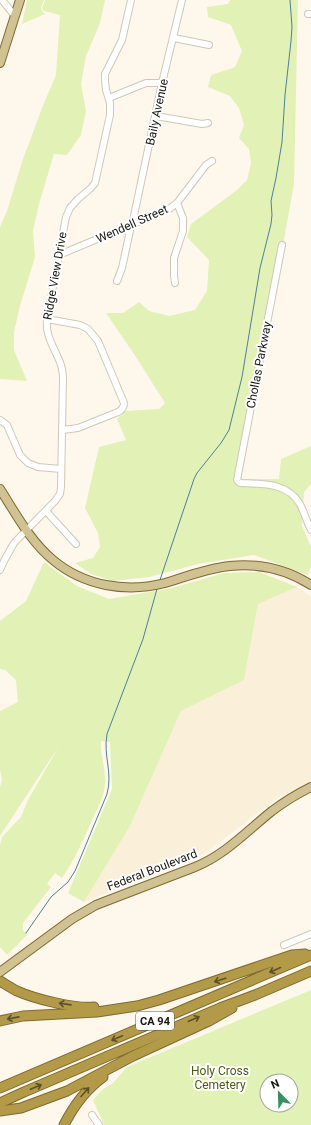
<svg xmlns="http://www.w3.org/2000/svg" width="311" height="1125" viewBox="0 0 311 1125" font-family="Roboto,sans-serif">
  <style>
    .built { fill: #faf0d9 }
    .green { fill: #e2f1b6; fill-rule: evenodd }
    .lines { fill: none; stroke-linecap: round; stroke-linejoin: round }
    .stream { stroke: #507f9b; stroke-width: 1 }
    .minor-casing { stroke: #cfc8b9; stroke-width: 8 }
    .major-casing { stroke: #7c6b34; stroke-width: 10 }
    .highway-casing { stroke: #7c6b34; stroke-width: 11 }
    .minor { stroke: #fff; stroke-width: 6 }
    .major { stroke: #d1c291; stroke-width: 8 }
    .highway { stroke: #b29a47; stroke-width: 9 }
    .oneway { stroke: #5d5129 }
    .labels { text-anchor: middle; stroke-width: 4; stroke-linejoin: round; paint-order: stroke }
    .shield { fill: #fff; stroke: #5d5b58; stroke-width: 1 }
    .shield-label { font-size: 11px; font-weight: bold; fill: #171510 }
    .street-label { font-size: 12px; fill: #171510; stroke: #fff }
    .park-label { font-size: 12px; fill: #4d5b0e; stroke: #fff }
  </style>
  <rect width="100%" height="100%" fill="#fef8ec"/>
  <!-- built -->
  <path class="built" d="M297 587 311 596V783L279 797 204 854 165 871 84 902 130 826 181 711 244 680 258 604Z"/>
  <!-- green -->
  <path class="green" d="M27 0H44C41 7 39 9 45 14L22 24Z
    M45 0H105L100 23 86 56 81 84 86 111 81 135 67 155 54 154 39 204 33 231 35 257 20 306 14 332V350L27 381 0 379V227L7 211 22 162 42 108 56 75 60 15 44 11 42 8Z
    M230 0H298L294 184 241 479H279L281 459 311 446V484L304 492 302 526 311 547V567L308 575 254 555 198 564 149 577 113 581 91 574 75 563 93 558 100 547 98 533 85 508 99 447 126 440 117 419 125 411 159 409 165 403 134 354 106 313H123L139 302 149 311 169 316 195 310 207 291 209 260 187 237 191 224 237 190 247 180 251 163 249 149 239 138 244 125 239 108 230 96 208 87 211 75 235 67 242 51 231 25 208 17 207 7 228 4Z
    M44 562 77 586 109 599 172 588 224 573 259 572 297 587 258 604 244 680 181 711 130 826 84 902 68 893 112 789 110 742 101 741C100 755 106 769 105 783 105 795 98 807 93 818 84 838 75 860 62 878L55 873 47 884 51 887 23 923V930L28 934 7 955 0 947V845L2 837 21 817 28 800 59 746 0 836V787L2 780 0 770V711L18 702 16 680 5 670 0 669V621L26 601Z
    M311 990V1125H104L93 1100 103 1089 113 1083 127 1067ZM267 1081H291V1105H267Z"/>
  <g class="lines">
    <!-- stream -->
    <path class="stream" d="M160 580 194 479 197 473 221 443 229 430 242 377 260 268 271 224 272 215 271 201 276 178 282 142 285 95 291 41 292 27 290 0
      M26 933 51 897 68 882 75 871 107 794C113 772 103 756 107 734L143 639 157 589"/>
    <defs>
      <path id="minor" d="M2 0 15 16
        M308 14H311
        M174 38 209 45
        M109 98 146 83H162
        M156 116 202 124 208 123
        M132 225 162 83 182 0
        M282 245 237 480 240 483C262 484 287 482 300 504 304 512 307 522 311 530
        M59 255 169 209 177 203 206 165 212 161
        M117 281 122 268 131 226
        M175 283 174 276V258L183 231V218L177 203
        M47 319 80 325 88 329 98 341 124 403C124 407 122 410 118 412L78 428 63 430
        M0 420 7 425 20 455 28 463 38 467 61 469
        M46 511 76 544
        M0 570 4 561 14 543 55 501 60 494 61 487 63 378C63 374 62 369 61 365 55 348 45 337 47 319L66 217 70 208 78 199 91 188 95 183 97 174 110 115V103L106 90 105 81V74L122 40 131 0
        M284 945 311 934
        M92 1115 99 1125"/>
      <path id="major" d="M0 63 20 0
        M0 489C16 514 30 541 53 560 84 586 126 593 165 583 185 577 208 568 230 566 259 563 286 569 311 585
        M0 972 72 919 96 905 195 867C225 855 247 831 272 811 284 802 297 794 311 787"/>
      <path id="highway" d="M0 981C5 984 11 988 17 991 35 999 75 1009 94 1007
        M0 1021 23 1016 97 1012 137 1006 159 1000 292 955 305 954
        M0 1088 311 955
        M0 1103 24 1092 220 1008 255 995 311 971
        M0 1111 21 1108 67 1091 133 1056 209 1021 232 1008
        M64 1125C74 1105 85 1090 103 1077"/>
    </defs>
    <!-- minor casing -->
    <use href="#minor" class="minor-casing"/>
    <!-- major casing -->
    <use href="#major" class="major-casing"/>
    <!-- highway casing -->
    <use href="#highway" class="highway-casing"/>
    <!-- minor -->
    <use href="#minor" class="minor"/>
    <!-- major -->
    <use href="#major" class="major"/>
    <!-- highway -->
    <use href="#highway" class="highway"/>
  </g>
  <!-- one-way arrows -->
  <defs><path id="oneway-shaft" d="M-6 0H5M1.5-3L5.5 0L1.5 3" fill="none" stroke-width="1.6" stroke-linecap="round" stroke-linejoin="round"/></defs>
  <g class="oneway">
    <use href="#oneway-shaft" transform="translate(275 970) rotate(156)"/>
    <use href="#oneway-shaft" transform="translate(220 980) rotate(162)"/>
    <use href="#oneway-shaft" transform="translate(65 1004) rotate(-172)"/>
    <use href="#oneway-shaft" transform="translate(13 1018) rotate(169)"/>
    <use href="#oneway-shaft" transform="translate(194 1019) rotate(-23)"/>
    <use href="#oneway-shaft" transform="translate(117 1038) rotate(157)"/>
    <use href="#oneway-shaft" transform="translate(36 1087) rotate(-23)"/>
    <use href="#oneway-shaft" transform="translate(85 1092) rotate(-48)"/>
  </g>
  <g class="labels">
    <!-- shield labels -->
    <rect class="shield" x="136" y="1012" width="38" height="18" rx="3"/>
    <g class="shield-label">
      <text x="155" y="1025">CA 94</text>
    </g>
    <!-- street labels -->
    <g class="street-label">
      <text transform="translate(157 112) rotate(-78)" y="4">Baily Avenue</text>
      <text transform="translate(132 224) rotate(-24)" y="4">Wendell Street</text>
      <text transform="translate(55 276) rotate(-80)" y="4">Ridge View Drive</text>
      <text transform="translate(259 365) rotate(-79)" y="4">Chollas Parkway</text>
      <text transform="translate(152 870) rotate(-21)" y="4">Federal Boulevard</text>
    </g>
    <!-- park labels -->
    <g class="park-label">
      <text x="220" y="1075">Holy Cross<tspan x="220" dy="14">Cemetery</tspan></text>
    </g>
  </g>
  <!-- north arrow -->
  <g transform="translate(279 1093) rotate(337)"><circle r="19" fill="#ffffff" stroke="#a2a19f"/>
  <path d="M0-3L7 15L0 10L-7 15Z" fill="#359066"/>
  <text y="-6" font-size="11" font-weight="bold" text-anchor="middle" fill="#171510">N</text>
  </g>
</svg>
